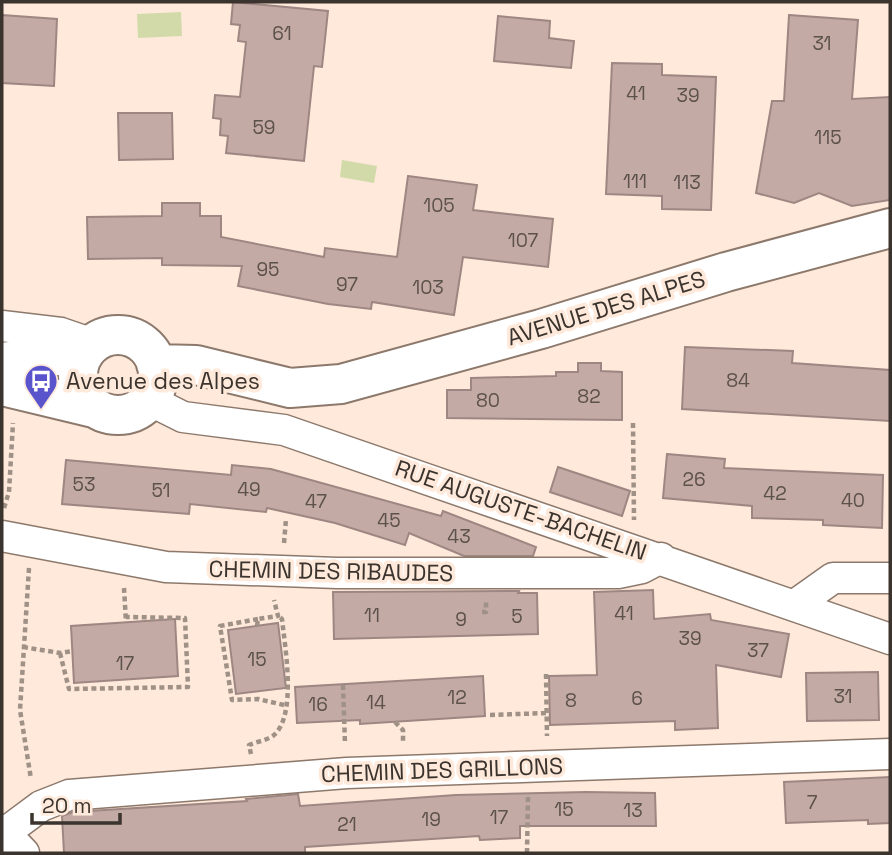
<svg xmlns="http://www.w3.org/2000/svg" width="892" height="855" viewBox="0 0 892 855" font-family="'Space Grotesk',sans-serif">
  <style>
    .water { fill: #d3daa9 }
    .building { fill: #c3aaa5; stroke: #9e8682; stroke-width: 2 }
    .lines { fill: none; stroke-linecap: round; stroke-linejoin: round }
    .minor-casing { stroke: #8c796c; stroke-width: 33 }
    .major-casing { stroke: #8c796c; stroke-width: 42 }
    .path { stroke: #a09187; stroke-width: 4.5; stroke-dasharray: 5 3.5; stroke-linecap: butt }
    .minor { stroke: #fff; stroke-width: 30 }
    .major { stroke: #fff; stroke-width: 38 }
    .labels { text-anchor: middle; stroke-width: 7; stroke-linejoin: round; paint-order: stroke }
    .number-label { font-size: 19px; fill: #5d514b }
    .street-label { font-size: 23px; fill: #3b332d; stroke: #fee9da }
    .poi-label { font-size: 23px; fill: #3b332d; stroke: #fee9da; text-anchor: start }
  </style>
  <rect width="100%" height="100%" fill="#fee9da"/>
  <!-- water -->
  <path class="water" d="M181 12 182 36 138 38 137 14Z
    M342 160 377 166 374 183 340 177Z"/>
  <!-- building -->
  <path class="building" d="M233 2 328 11 322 67 314 66 304 161 226 153 228 136 220 135 221 119 213 118 215 95 240 97 246 42 238 41 240 25 231 24Z
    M2 15 57 19 54 86 2 83Z
    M789 15 858 20 852 99 890 97V200L852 206 819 193 794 203 756 193 772 101H784Z
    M498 16 550 21 549 38 574 41 571 68 494 61Z
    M612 63 662 64V75L716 77 711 210 662 209V196L606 194Z
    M118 113H172L173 159 119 160Z
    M408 176 477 185 473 210 553 219 548 267 463 257 454 315 372 302 371 309 328 304 238 286 242 266 162 265V258L88 259 87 217 162 216V203H200V216H221V237L324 257 325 248 397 257Z
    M685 347 793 351 792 363 890 370V421L682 409Z
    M578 363H601V371L622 372V420L447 418V390H471V378L556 376V372H578Z
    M667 454 725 459 724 468 883 475 882 528 823 525V520L752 518V506L663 498Z
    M66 460 231 475 232 465 271 469 441 516 443 511 536 547 533 556H464L409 533 405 545 335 523 267 508 266 512 190 504 189 514 62 504Z
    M558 467 630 491 622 516 550 492Z
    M653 590 654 619 710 614 711 620 789 634 781 677 716 665 718 728 675 730V721L550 725 549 676 597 675 594 592Z
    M519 591 518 593H537L538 634 334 639 333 592Z
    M175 619 178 676 74 683 71 626Z
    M278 623 286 688 236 694 228 630Z
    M878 672 879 720 807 721 806 673Z
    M483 676 485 716 360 724V720L297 723 295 687Z
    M890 777V823L868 824V820L786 823 784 782Z
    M586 792 655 793 656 826H520V838L480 840 479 836 305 847V853H64L62 816 73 812 247 801 246 799 298 794 300 806 456 795Z"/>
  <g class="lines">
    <defs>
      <path id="minor" d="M2 326 61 333 93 344
        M149 400 183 417 284 430 890 639
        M2 536 166 567 337 573H618L642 568 661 558
        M795 605 833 578H890
        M2 830 24 853
        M6 832 41 806 69 795 347 773 890 754"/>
      <path id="major" d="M78 375a40 40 0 1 1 80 0a40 40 0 1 1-80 0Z
        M2 362 84 353
        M156 364 196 365 290 388 341 384 541 329 726 272 890 228
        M2 386 94 408"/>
    </defs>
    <!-- minor casing -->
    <use href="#minor" class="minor-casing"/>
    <!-- major casing -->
    <use href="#major" class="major-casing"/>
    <!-- path -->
    <path class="path" d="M633 423 634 520
      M4 508 9 492 13 423
      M284 543 286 519
      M29 568 20 710 31 779
      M124 588 126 622
      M482 612H486V602
      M258 619 220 626 232 700 258 699 284 705
      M257 626 258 619 278 616 274 600
      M23 647 60 653 73 651
      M60 653 69 689 188 687 185 618 126 617
      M546 674 547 736
      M343 685 345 744
      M490 715 547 713
      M395 722 403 730V742
      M251 754 249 745C256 742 268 740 274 735 297 715 285 647 282 619L278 616
      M527 853 528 795"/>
    <!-- minor -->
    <use href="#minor" class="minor"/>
    <!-- major -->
    <use href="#major" class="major"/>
  </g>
  <!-- icons -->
  <defs>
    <symbol id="bus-pin" viewBox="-11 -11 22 30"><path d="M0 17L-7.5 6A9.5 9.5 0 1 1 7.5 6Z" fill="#5a54cc" stroke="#fee9da"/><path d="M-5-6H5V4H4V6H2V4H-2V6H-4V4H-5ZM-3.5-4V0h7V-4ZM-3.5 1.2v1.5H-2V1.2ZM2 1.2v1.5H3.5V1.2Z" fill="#fff"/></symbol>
  </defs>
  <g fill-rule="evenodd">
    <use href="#bus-pin" x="22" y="362" width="38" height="52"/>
  </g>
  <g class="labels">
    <!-- number labels -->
    <g class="number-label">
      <text x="282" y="40">61</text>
      <text x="822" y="50">31</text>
      <text x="636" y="100">41</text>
      <text x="688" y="102">39</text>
      <text x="264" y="134">59</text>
      <text x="828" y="144">115</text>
      <text x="635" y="188">111</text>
      <text x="687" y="189">113</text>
      <text x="439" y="212">105</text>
      <text x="523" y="247">107</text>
      <text x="268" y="276">95</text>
      <text x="347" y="291">97</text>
      <text x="428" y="294">103</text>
      <text x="738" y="387">84</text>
      <text x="589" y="403">82</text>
      <text x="488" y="407">80</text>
      <text x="694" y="486">26</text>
      <text x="84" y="491">53</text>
      <text x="249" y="496">49</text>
      <text x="161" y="497">51</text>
      <text x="775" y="500">42</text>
      <text x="853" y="507">40</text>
      <text x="316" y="508">47</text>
      <text x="389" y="527">45</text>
      <text x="459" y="543">43</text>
      <text x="624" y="620">41</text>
      <text x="372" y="622">11</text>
      <text x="517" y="623">5</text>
      <text x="461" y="626">9</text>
      <text x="690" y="645">39</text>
      <text x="758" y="657">37</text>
      <text x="257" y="666">15</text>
      <text x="125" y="670">17</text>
      <text x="843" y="703">31</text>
      <text x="457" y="704">12</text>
      <text x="637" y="705">6</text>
      <text x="571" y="707">8</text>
      <text x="376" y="709">14</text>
      <text x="318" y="711">16</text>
      <text x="812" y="809">7</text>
      <text x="564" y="816">15</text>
      <text x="633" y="817">13</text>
      <text x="499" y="824">17</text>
      <text x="431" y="826">19</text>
      <text x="347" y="831">21</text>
    </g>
    <!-- street labels -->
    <g class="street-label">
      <text transform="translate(606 308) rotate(-17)" y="8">AVENUE DES ALPES</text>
      <text transform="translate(521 510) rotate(19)" y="8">RUE AUGUSTE-BACHELIN</text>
      <text transform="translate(331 571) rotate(1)" y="8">CHEMIN DES RIBAUDES</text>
      <text transform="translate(442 770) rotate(-2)" y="8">CHEMIN DES GRILLONS</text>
    </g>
    <!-- poi labels -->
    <g class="poi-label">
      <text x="66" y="389">Avenue des Alpes</text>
    </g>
  </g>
  <!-- border -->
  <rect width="892" height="855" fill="none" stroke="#3b332d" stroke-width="7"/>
  <!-- scale -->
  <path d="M32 813v10h88v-10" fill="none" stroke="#3b332d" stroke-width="3.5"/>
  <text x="42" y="813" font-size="21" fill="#3b332d" stroke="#fee9da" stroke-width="5" paint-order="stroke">20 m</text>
</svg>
